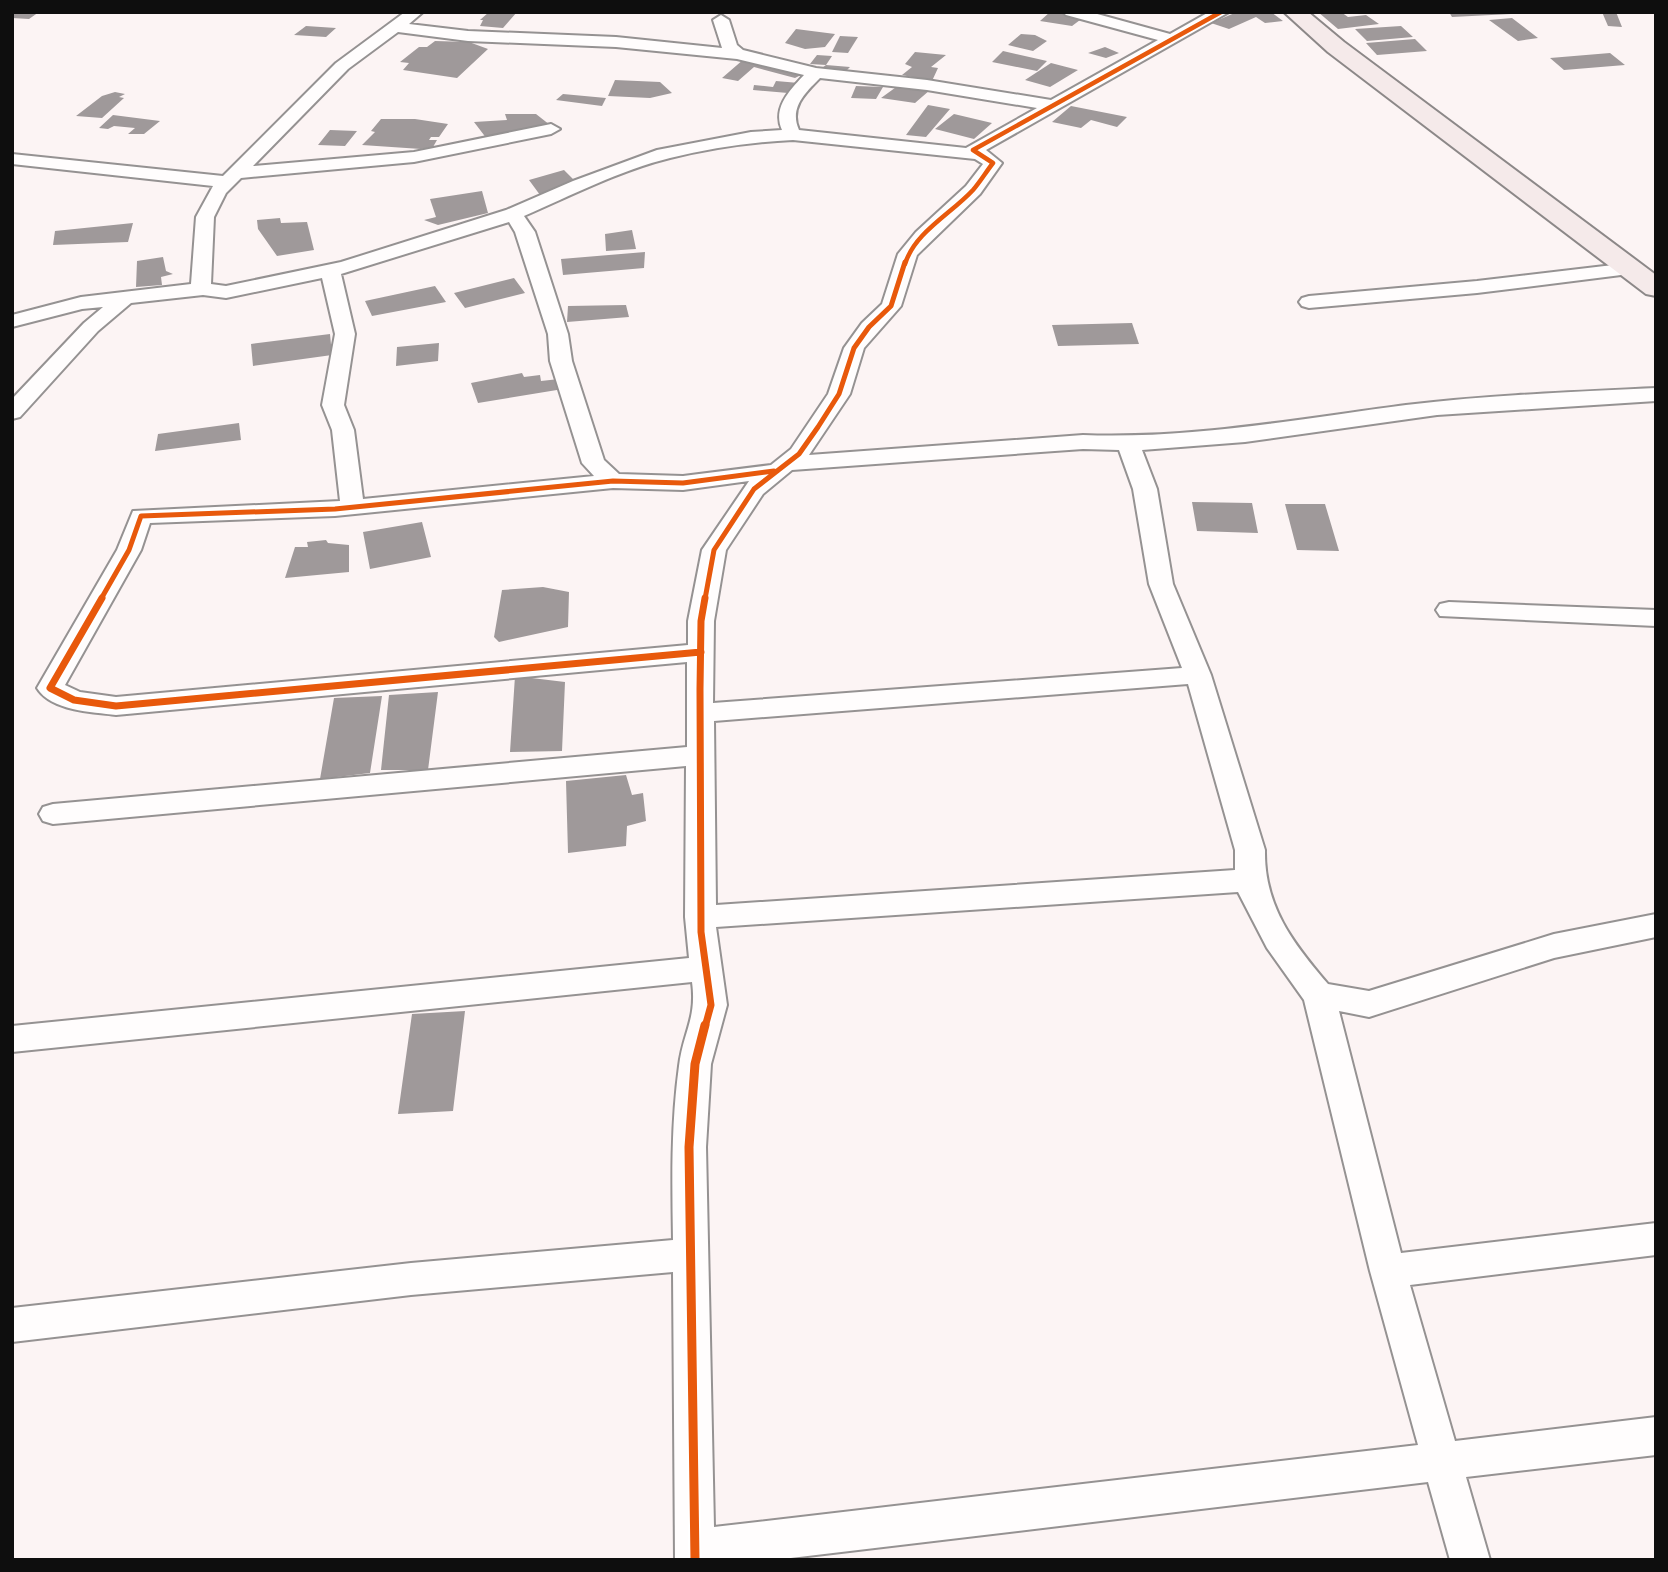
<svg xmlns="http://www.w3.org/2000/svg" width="1668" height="1572" viewBox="0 0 1668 1572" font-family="Lora,serif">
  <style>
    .building { fill: #9f999a }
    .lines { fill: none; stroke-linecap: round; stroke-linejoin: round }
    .street-casing { stroke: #959292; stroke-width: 4 }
    .secondary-casing { stroke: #8c8888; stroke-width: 4 }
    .street { fill: #fffdfd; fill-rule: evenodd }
    .secondary { fill: #f5eaea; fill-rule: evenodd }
    .cycleway-far3-casing { stroke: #fff; stroke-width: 7 }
    .cycleway-far2-casing { stroke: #fff; stroke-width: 9 }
    .cycleway-far1-casing { stroke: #fff; stroke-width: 11 }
    .cycleway-casing { stroke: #fff; stroke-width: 13 }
    .cycleway-far3 { stroke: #e8590c; stroke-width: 4.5 }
    .cycleway-far2 { stroke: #e8590c; stroke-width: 5 }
    .cycleway-far1 { stroke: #e8590c; stroke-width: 7 }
    .cycleway { stroke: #e8590c; stroke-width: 9 }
  </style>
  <rect width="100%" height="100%" fill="#fcf4f4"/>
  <!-- building -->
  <path class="building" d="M14 12H39L29 19 12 18Z
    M489 12H517L503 28 480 26 483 20H480Z
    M1050 12H1059L1084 17 1072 26 1040 21Z
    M1237 12H1271L1283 21 1265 23 1256 17 1229 29 1211 23Z
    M1318 12H1341L1348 17 1366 15 1379 24 1338 29Z
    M1449 12H1511V14L1452 17Z
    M1602 12H1616L1622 27 1608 26Z
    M1512 18 1538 38 1518 41 1489 20Z
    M306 26 336 28 326 37 294 35Z
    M1401 26 1413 37 1367 41 1355 29Z
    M796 29 835 34 825 47 805 49 785 43Z
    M1021 34 1035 35 1047 41 1033 51 1008 45Z
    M840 36 858 37 848 53 832 52Z
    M1415 39 1427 51 1377 55 1366 43Z
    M435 41 469 42 488 49 457 78 403 70 409 63 400 62 419 47H427Z
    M1105 47 1119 53 1106 58 1088 53Z
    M1003 51 1047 61 1037 71 992 62Z
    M915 52 946 55 931 67 938 68 932 81 902 75 912 67 905 64Z
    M1610 53 1625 65 1564 70 1550 58Z
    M817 55 832 56 826 65 850 67 845 72 819 70 826 65 810 64Z
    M744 59 803 74 795 78 754 67 738 81 722 78Z
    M1051 63 1078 70 1050 87 1025 80Z
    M615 80 660 82 672 93 650 98 608 96Z
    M776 81 799 83 788 93 753 90 754 85 773 87Z
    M899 85 930 90 915 103 881 98Z
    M856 86 883 87 876 99 851 98Z
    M115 92 125 94 119 97 124 98 102 118 76 116 102 96Z
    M563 94 606 98 602 106 556 100Z
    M928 105 950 109 926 137 906 135Z
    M1071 106 1127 117 1117 127 1091 120 1081 128 1052 122Z
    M505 114H536L550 125 487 139 474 122 507 120Z
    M954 114 992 123 974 139 935 129Z
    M113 115 160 121 144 134H128L135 128 114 126 108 129 99 128Z
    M381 119H415L448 124 439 137H431L429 140H437L433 147 421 149 362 145 375 132 371 131Z
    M330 130 357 131 345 146 318 145Z
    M564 170 577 183 540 195 529 180Z
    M482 191 488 213 438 225 424 220 436 217 430 199Z
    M280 218 281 223 307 222 314 250 277 256 258 229 257 220Z
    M133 223 128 242 53 245 55 231Z
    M632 230 636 249 606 251 605 234Z
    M645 252 644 268 563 275 561 259Z
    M163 257 166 271 173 274 161 277 162 285 136 287 137 261Z
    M514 278 525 293 465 308 454 293Z
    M435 286 446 302 372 316 365 301Z
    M626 305 629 317 567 322 568 306Z
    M1132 323 1139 344 1058 346 1052 325Z
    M330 334 332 355 253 366 251 344Z
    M439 343 438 361 396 366 397 347Z
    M522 373 524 377 540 375 541 381 559 379 563 389 478 403 471 383Z
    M239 423 241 440 155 451 158 434Z
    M1192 502 1252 503 1258 533 1197 531Z
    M1285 504H1325L1339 551 1297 550Z
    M422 522 431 557 370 569 363 532Z
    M326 540 328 543 349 545V572L285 578 295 547H308L307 542Z
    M543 587 569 592 568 627 499 642 494 637 502 590Z
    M515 676 565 682 562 751 510 752Z
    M438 692 428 770H381L389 695Z
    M382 696 370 773 320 779 334 698Z
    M626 775 632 795 643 793 646 821 627 826 626 846 568 853 566 781Z
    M465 1011 453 1111 398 1114 412 1014Z"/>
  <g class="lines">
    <defs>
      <path id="street" d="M405 12H423L409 24 468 31 616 37 722 48 713 20 721 15 729 20 737 45 743 50 816 68 927 80 1051 100 1158 40 1066 15 1063 12H1090L1170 34 1209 12H1229L986 150 1002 163 980 194 917 255 901 306 864 348 850 394 809 455 1083 435C1193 439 1298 419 1406 405 1489 395 1572 392 1656 388V401L1437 415 1245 442 1142 450 1157 489 1173 584 1211 675 1265 850C1264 906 1293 943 1328 984L1369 991 1554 934 1656 914V937L1554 958 1369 1017 1339 1011 1401 1253 1656 1223V1255L1410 1285 1455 1441 1656 1417V1455L1466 1477 1490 1560H1450L1428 1482 774 1560H675L673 1272 411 1295 12 1342V1308L411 1263 673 1240C672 1182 671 1124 679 1066 683 1032 697 1019 692 982L12 1052V1026L689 958 685 917 686 766 53 824 43 821 39 814 43 807 53 804 687 747V662L116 715C92 712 51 711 37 688L117 550 133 511 340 501 332 430 322 405 335 334 322 278 226 298 203 295 131 303 98 331 20 417 12 419V399L84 323 103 307 82 309 12 327V315L81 297 191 284 196 217 213 186 12 164V154L223 176 336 63ZM398 32 468 41 616 47 737 59 804 75C790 90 772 108 782 130L751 132 657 150 573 181 506 210 341 262 226 286 211 284 214 217 226 193 241 178 414 162 551 134 560 129 551 124 414 152 253 166 348 69ZM820 78 927 90 1037 108 966 148 799 130C789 108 805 93 820 78ZM793 140 975 159 983 164 966 186 916 232 898 254 882 304 862 323 844 348 828 394 791 449 771 465 683 476 619 474 604 460 572 361 568 334 535 232 524 216C570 196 621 170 670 158 710 148 751 142 793 140ZM509 222 515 232 548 334 550 361 582 463 594 476 363 499 354 430 344 405 355 334 341 274ZM1083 449 1119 450 1133 489 1149 584 1182 668 713 703 714 621 726 550 763 494 792 470ZM749 481 702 550 688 621V645L116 697 80 692 65 685 141 550 150 523 335 516 613 488 683 490ZM1188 684 1235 850V870L716 905 714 721ZM1238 892 1267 948 1304 1000 1370 1271 1418 1445 714 1527 706 1147 711 1064 727 1005 716 927Z
        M1630 263 1637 265 1640 269 1637 273 1477 293 1309 308 1302 306 1299 302 1302 298 1309 296 1477 281Z
        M1449 602 1656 610V626L1440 616 1436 610 1440 604Z"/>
      <path id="secondary" d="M1284 12H1308L1344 42 1656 275V296L1646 294 1328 52Z"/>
    </defs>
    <!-- street casing -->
    <use href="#street" class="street-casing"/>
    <!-- secondary casing -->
    <use href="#secondary" class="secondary-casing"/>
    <!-- street -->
    <use href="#street" class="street"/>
    <!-- secondary -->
    <use href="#secondary" class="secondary"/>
    <defs>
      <path id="cycleway-far3" d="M905 264C915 232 951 214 973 190 980 182 986 172 993 163L973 150 1221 12"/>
      <path id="cycleway-far2" d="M101 599 129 550 141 516 335 509 613 481 683 483 774 471
        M705 599 714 550 754 489 799 454 818 427 839 394 854 348 869 327 891 306 905 262"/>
      <path id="cycleway-far1" d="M102 598 50 688 74 700 116 706 701 652
        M705 1027 711 1005 701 932 700 689 701 621 705 598"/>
      <path id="cycleway" d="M695 1560 689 1147 695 1064 705 1025"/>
    </defs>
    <!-- cycleway-far3 casing -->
    <use href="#cycleway-far3" class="cycleway-far3-casing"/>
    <!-- cycleway-far2 casing -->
    <use href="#cycleway-far2" class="cycleway-far2-casing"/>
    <!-- cycleway-far1 casing -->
    <use href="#cycleway-far1" class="cycleway-far1-casing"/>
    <!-- cycleway casing -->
    <use href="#cycleway" class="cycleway-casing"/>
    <!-- cycleway-far3 -->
    <use href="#cycleway-far3" class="cycleway-far3"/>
    <!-- cycleway-far2 -->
    <use href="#cycleway-far2" class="cycleway-far2"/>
    <!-- cycleway-far1 -->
    <use href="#cycleway-far1" class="cycleway-far1"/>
    <!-- cycleway -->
    <use href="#cycleway" class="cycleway"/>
  </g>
  <!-- border -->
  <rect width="1668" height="1572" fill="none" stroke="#0e0e0e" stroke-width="28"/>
</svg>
